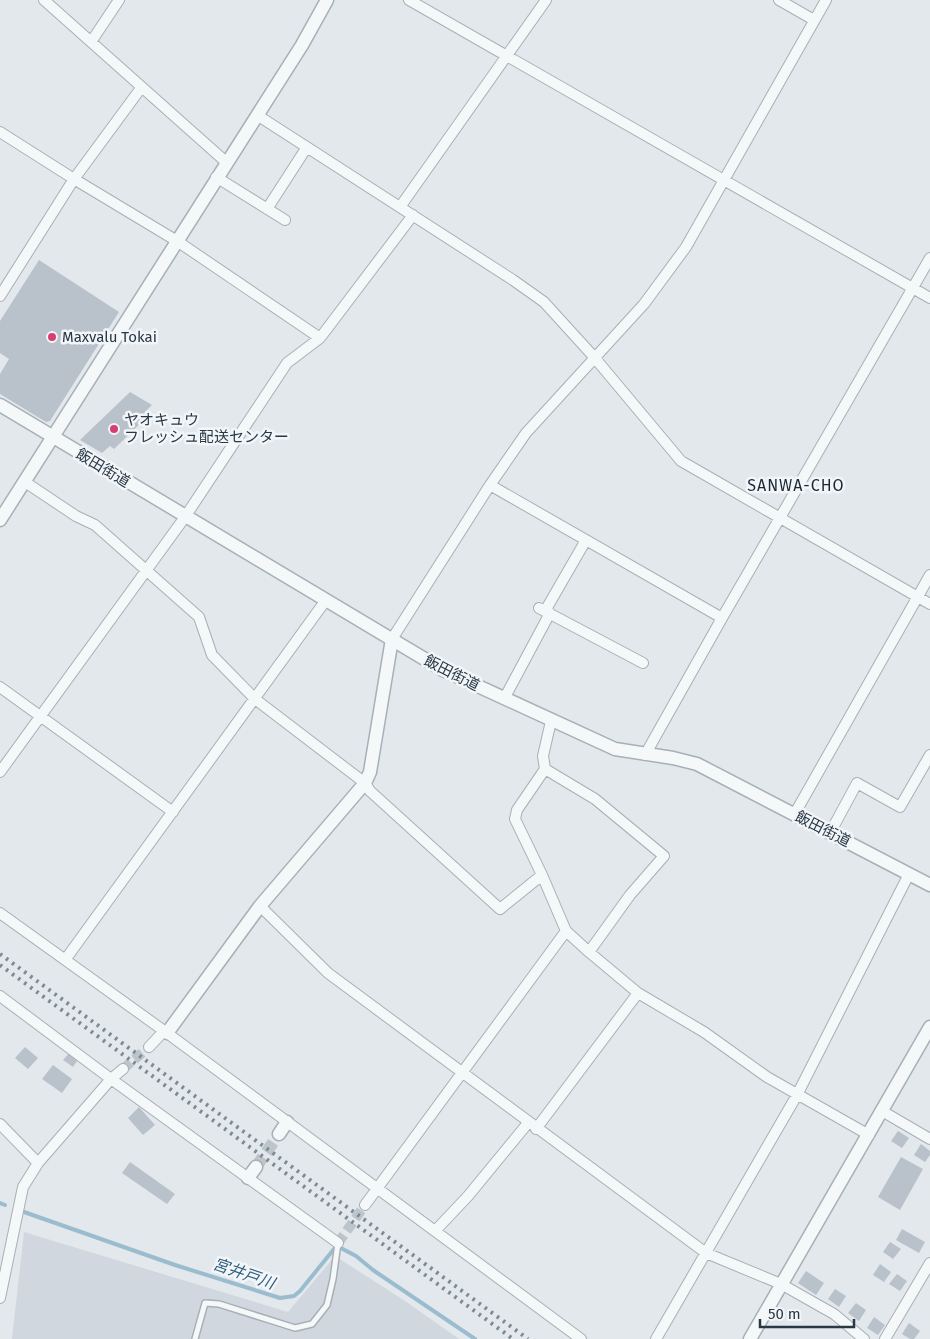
<svg xmlns="http://www.w3.org/2000/svg" width="930" height="1339" viewBox="0 0 930 1339" font-family="'Fira Sans','Noto Sans JP',sans-serif">
  <style>
    .built { fill: #d0d7de }
    .lines { fill: none; stroke-linecap: round; stroke-linejoin: round }
    .stream { stroke: #9bbcce; stroke-width: 4 }
    .building { fill: #b9c2ca }
    .minor-tunnel { stroke: #bdc5cb; stroke-width: 10; stroke-dasharray: 10 5; stroke-linecap: butt }
    .tertiary-tunnel { stroke: #bdc5cb; stroke-width: 12; stroke-dasharray: 12 6; stroke-linecap: butt }
    .service-casing { stroke: #a7b0b7; stroke-width: 8 }
    .minor-casing { stroke: #a7b0b7; stroke-width: 12 }
    .tertiary-casing { stroke: #a7b0b7; stroke-width: 15 }
    .service { stroke: #f5f8f9; stroke-width: 5 }
    .minor { stroke: #f5f8f9; stroke-width: 10 }
    .tertiary { stroke: #f5f8f9; stroke-width: 12 }
    .rail { stroke: #7a8a96; stroke-width: 4; stroke-dasharray: 2.5 5; stroke-linecap: butt }
    .poi-dot { fill: #d83f70; stroke: #f2f6f9; stroke-width: 2 }
    .labels { text-anchor: middle; stroke-width: 5; stroke-linejoin: round; paint-order: stroke }
    .poi-label { font-size: 15px; fill: #293845; stroke: #f2f6f9; text-anchor: start }
    .street-label { font-size: 15px; fill: #293845; stroke: #f2f6f9 }
    .neighbourhood-label { font-size: 16px; letter-spacing: 1px; fill: #1b2936; stroke: #f2f6f9 }
    .water-label { font-size: 16px; font-style: italic; fill: #2f5f7c; stroke: #f2f6f9 }
  </style>
  <rect width="100%" height="100%" fill="#e2e8ec"/>
  <!-- built -->
  <path class="built" d="M24 1232 288 1312 335 1256 405 1301 459 1339H12Z"/>
  <g class="lines">
    <!-- stream -->
    <path class="stream" d="M0 1203 5 1205
      M24 1212 175 1265 280 1298 294 1296 300 1291 334 1249 339 1247 356 1256 373 1270 475 1339"/>
  </g>
  <!-- building -->
  <path class="building" d="M39 260 119 312 50 421 46 422 0 394V374L9 359 0 353V321Z
    M130 392 152 405 144 413 147 417 114 449 110 446 102 453 80 440Z
    M25 1047 38 1058 28 1069 15 1058Z
    M70 1052 79 1058 73 1067 63 1060Z
    M53 1065 72 1079 62 1093 42 1079Z
    M139 1107 155 1125 143 1135 128 1118Z
    M898 1131 909 1138 902 1148 891 1141Z
    M921 1144 930 1151V1155L925 1162 914 1155Z
    M901 1157 923 1169 900 1210 878 1197Z
    M130 1162 175 1194 167 1204 122 1173Z
    M902 1229 925 1242 919 1253 896 1240Z
    M890 1242 901 1249 893 1259 883 1252Z
    M880 1264 891 1272 884 1282 873 1275Z
    M806 1271 824 1283 816 1295 798 1283Z
    M897 1274 907 1281 900 1291 889 1284Z
    M835 1289 846 1296 839 1307 828 1299Z
    M856 1303 866 1310 859 1321 848 1313Z
    M874 1317 885 1325 878 1335 867 1328Z
    M909 1323 920 1331 914 1339H910L902 1334Z"/>
  <g class="lines">
    <!-- minor-tunnel -->
    <path class="minor-tunnel" d="M123 1069 149 1047
      M338 1243 365 1205"/>
    <!-- tertiary-tunnel -->
    <path class="tertiary-tunnel" d="M256 1167 279 1134"/>
    <defs>
      <path id="service" d="M195 1339 205 1303 219 1304 295 1328 312 1324 327 1305 333 1279 338 1243"/>
      <path id="minor" d="M44 0 226 162
        M409 0 930 298
        M779 0 814 20
        M91 42 119 0
        M257 115 513 280 544 302 594 357 681 461 930 604
        M0 132 74 179 177 241 320 338
        M216 177 285 220
        M400 207 546 0
        M267 209 307 147
        M0 296 74 179 141 88
        M25 482 76 516 95 525 199 617 212 655 255 699 365 783 370 791 500 909 542 875
        M490 485 722 618
        M539 608 643 663
        M545 611 586 540
        M392 639 490 485 526 433 644 304 686 247 826 0
        M0 687 173 812
        M504 699 550 613
        M551 721 543 756 545 769 517 810 515 819 542 875 566 931 589 952 638 993 704 1032 767 1077 869 1135
        M645 755 722 618 930 258
        M545 769 595 799 664 856 630 895 589 952
        M0 772 185 517 287 363 320 338 413 215
        M794 815 930 575
        M830 833 857 783 900 807 930 755
        M260 906 328 973 706 1253 781 1284 834 1314 864 1339
        M0 913 167 1033 581 1339
        M65 960 326 600
        M0 996 111 1079 338 1243
        M149 1047 164 1031
        M882 1111 930 1139
        M0 1124 38 1163
        M536 1129 638 993
        M365 1205 566 931
        M435 1231 468 1196 528 1123
        M0 1298 23 1187 38 1163 111 1079 123 1069
        M656 1339 797 1095 909 874
        M885 1339 930 1263"/>
      <path id="tertiary" d="M0 405 443 670 615 749 673 758 697 764 930 885
        M0 520 302 45 327 0
        M167 1033 260 906 365 783 370 772 392 639
        M279 1134 287 1122
        M248 1178 256 1167
        M750 1339 930 1027"/>
    </defs>
    <!-- service casing -->
    <use href="#service" class="service-casing"/>
    <!-- minor casing -->
    <use href="#minor" class="minor-casing"/>
    <!-- tertiary casing -->
    <use href="#tertiary" class="tertiary-casing"/>
    <!-- service -->
    <use href="#service" class="service"/>
    <!-- minor -->
    <use href="#minor" class="minor"/>
    <!-- tertiary -->
    <use href="#tertiary" class="tertiary"/>
    <!-- rail -->
    <path class="rail" d="M0 954 528 1339
      M0 965 513 1339"/>
  </g>
  <!-- markers -->
  <g class="poi-dot">
    <circle cx="52" cy="337" r="5"/>
    <circle cx="114" cy="429" r="5"/>
  </g>
  <g class="labels">
    <!-- poi labels -->
    <g class="poi-label">
      <text x="62" y="342">Maxvalu Tokai</text>
      <text x="124" y="425">ヤオキュウ<tspan x="124" dy="17">フレッシュ配送センター</tspan></text>
    </g>
    <!-- street labels -->
    <g class="street-label">
      <text transform="translate(103 468) rotate(31)" y="5">飯田街道</text>
      <text transform="translate(452 673) rotate(27)" y="5">飯田街道</text>
      <text transform="translate(823 829) rotate(27)" y="5">飯田街道</text>
    </g>
    <!-- neighbourhood labels -->
    <g class="neighbourhood-label">
      <text x="796" y="491">SANWA-CHO</text>
    </g>
    <!-- water labels -->
    <g class="water-label">
      <text transform="translate(244 1273) rotate(19)" y="6">宮井戸川</text>
    </g>
  </g>
  <!-- scale -->
  <path d="M760 1319v8h94v-8" fill="none" stroke="#293845" stroke-width="2.5"/>
  <text x="768" y="1319" font-size="15" fill="#293845" stroke="#f2f6f9" stroke-width="4" paint-order="stroke">50 m</text>
</svg>
